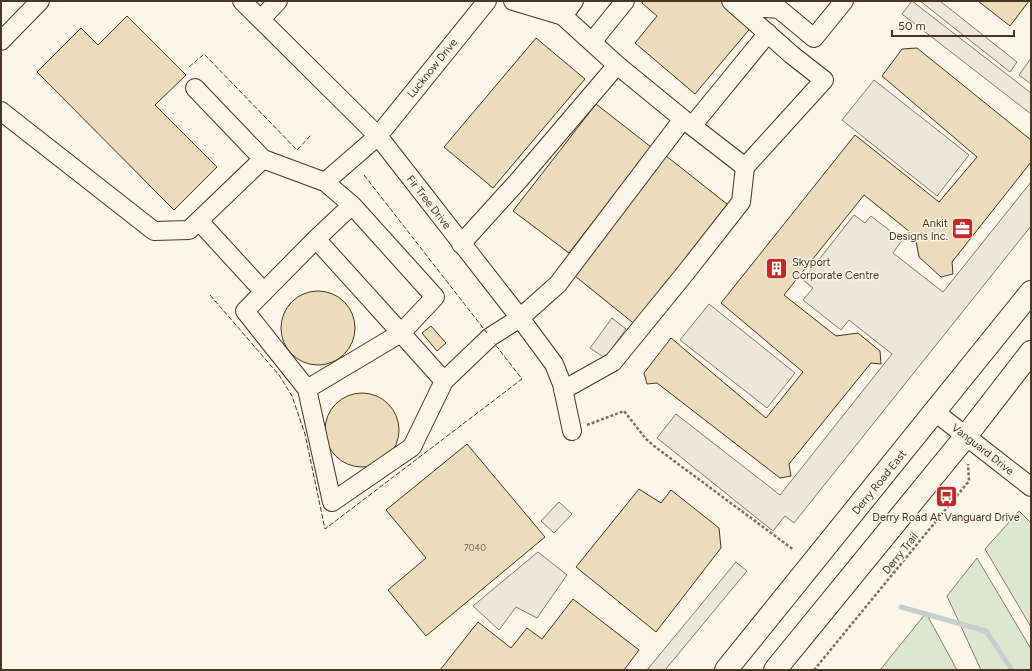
<svg xmlns="http://www.w3.org/2000/svg" width="1032" height="671" viewBox="0 0 1032 671" font-family="Figtree,sans-serif">
  <style>
    .green { fill: #dce7d0; stroke: #887966 }
    .parking { fill: #ede7d9; stroke: #887966 }
    .lines { fill: none; stroke-linecap: round; stroke-linejoin: round }
    .stream { stroke: #c9cecd; stroke-width: 5 }
    .building { fill: #ecdcbc; stroke: #4a3520 }
    .minor-casing { stroke: #4a3520; stroke-width: 20 }
    .major-casing { stroke: #4a3520; stroke-width: 24 }
    .path { stroke: #7f6f5c; stroke-width: 2.5; stroke-dasharray: 3 2; stroke-linecap: butt }
    .minor { stroke: #fbf6e9; stroke-width: 18 }
    .major { stroke: #fbf6e9; stroke-width: 22 }
    .fence { stroke: #4a3520; stroke-width: 1; stroke-dasharray: 5 2; stroke-linecap: butt }
    .labels { text-anchor: middle; stroke-width: 3; stroke-linejoin: round; paint-order: stroke }
    .number-label { font-size: 9px; fill: #725f47 }
    .street-label { font-size: 11px; fill: #4a3520; stroke: #fbf6e9 }
    .poi-label { font-size: 11px; fill: #4a3520; stroke: #fbf6e9; text-anchor: end }
  </style>
  <rect width="100%" height="100%" fill="#fbf6e9"/>
  <!-- green -->
  <path class="green" d="M1019 511 1031 523V627L985 549Z
    M977 558 1031 649V670H981L947 596Z
    M926 613 957 670H880Z"/>
  <!-- parking -->
  <path class="parking" d="M912 1 1031 93V114L902 14Z
    M920 1H940L1017 62 1010 72Z
    M1031 58V84L1019 75Z
    M874 80 969 155 937 196 842 120Z
    M1031 182V226L794 523 785 516 773 531 657 438 676 414 780 495 892 354 849 320 841 330 803 300 813 288 803 280 854 215 865 223 871 216 902 240 893 253 943 292Z
    M709 304 795 373 767 408 680 340Z
    M612 318 626 329 605 358 590 348Z
    M559 502 572 514 554 533 541 521Z
    M538 552 567 575 537 618 516 607 499 630 473 606Z
    M736 562 747 571 665 670H647Z"/>
  <g class="lines">
    <!-- stream -->
    <path class="stream" d="M901 607 986 631 1012 670"/>
  </g>
  <!-- building -->
  <path class="building" d="M643 1H726L753 25 695 94 635 43 657 16 642 3Z
    M978 1H1029L1010 26Z
    M127 16 186 75 155 105 217 167 174 210 37 72 81 28 98 45Z
    M536 38 585 79 493 188 444 147Z
    M917 48 1031 140V162L952 262 953 274 941 277 919 257 915 236 864 195 784 295 836 336 858 333 880 351 881 364 871 363 789 464 791 476 780 478 657 383 647 384 644 373 671 338 766 418 803 372 721 303 855 135 939 202 977 157 882 76 902 49Z
    M596 104 651 147 569 253 513 211Z
    M665 155 732 208 637 326 570 272Z
    M281 328a37 37 0 1 1 74 0a37 37 0 1 1-74 0Z
    M431 326 446 343 437 351 422 333Z
    M325 430a37 37 0 1 1 74 0a37 37 0 1 1-74 0Z
    M467 444 545 537 426 636 388 590 426 558 386 510Z
    M639 489 661 503 671 490 719 528 721 548 656 632 576 567Z
    M573 599 639 650 624 670H440L478 622 511 648 527 628 542 639Z"/>
  <g class="lines">
    <defs>
      <path id="minor" d="M242 1 378 136 520 318 554 364 562 384 572 431
        M513 1 563 16
        M556 1 563 16 617 65
        M731 1 792 55 824 80 745 167
        M737 6 779 9 814 38 844 1
        M563 16 574 1
        M261 19 278 1
        M1 41 40 1
        M592 42 625 1
        M1 111 154 231 189 230 263 159 195 88
        M692 126 768 33
        M263 159 325 182 352 205 435 297 401 333 316 239 352 205
        M325 182 378 136 487 1
        M199 221 264 292
        M316 239 245 311 307 389 332 502 412 447 444 381
        M307 389 401 333 444 381 490 337 520 318 558 284 683 119 617 65 519 180 461 244
        M563 390 613 362 687 271 741 202 745 167 683 119
        M935 412 1031 487"/>
      <path id="major" d="M726 670 1031 292
        M775 670 966 436 1031 352"/>
    </defs>
    <!-- minor casing -->
    <use href="#minor" class="minor-casing"/>
    <!-- major casing -->
    <use href="#major" class="major-casing"/>
    <!-- path -->
    <path class="path" d="M587 425 624 411 646 439 654 446 794 550
      M814 670 969 481 968 464"/>
    <!-- minor -->
    <use href="#minor" class="minor"/>
    <!-- major -->
    <use href="#major" class="major"/>
    <!-- fence -->
    <path class="fence" d="M189 67 204 54 297 150 311 135
      M364 175 487 333
      M210 295 279 375 292 396 305 434 325 529 522 379 494 343"/>
  </g>
  <!-- icons -->
  <defs>
    <symbol id="office-square" viewBox="-11 -11 22 22"><rect x="-9" y="-9" width="18" height="18" rx="4" fill="#c62828" stroke="#fbf6e9"/><path d="M-6-3h4V-5.5h4V-3h4V5H-6ZM-1-4.5V-3h2v-1.5ZM-6 0V1H6V0Z" fill="#fff"/></symbol>
    <symbol id="building-square" viewBox="-11 -11 22 22"><rect x="-9" y="-9" width="18" height="18" rx="4" fill="#c62828" stroke="#fbf6e9"/><path d="M-4-6H4V6H1V3H-1V6H-4ZM-2.5-4.3h1.7v1.8h-1.7ZM.8-4.3h1.7v1.8H.8ZM-2.5-1h1.7V.8h-1.7ZM.8-1h1.7V.8H.8Z" fill="#fff"/></symbol>
    <symbol id="bus-square" viewBox="-11 -11 22 22"><rect x="-9" y="-9" width="18" height="18" rx="4" fill="#c62828" stroke="#fbf6e9"/><path d="M-5-6H5V4H4V6H2V4H-2V6H-4V4H-5ZM-3.5-4V0h7V-4ZM-3.5 1.2v1.5H-2V1.2ZM2 1.2v1.5H3.5V1.2Z" fill="#fff"/></symbol>
  </defs>
  <g fill-rule="evenodd">
    <use href="#office-square" x="950" y="216" width="25" height="25"/>
    <use href="#building-square" x="764" y="256" width="25" height="25"/>
    <use href="#bus-square" x="934" y="484" width="25" height="25"/>
  </g>
  <g class="labels">
    <!-- number labels -->
    <g class="number-label">
      <text x="475" y="551">7040</text>
    </g>
    <!-- street labels -->
    <g class="street-label">
      <text transform="translate(432 68) rotate(-51)" y="4">Lucknow Drive</text>
      <text transform="translate(429 202) rotate(52)" y="4">Fir Tree Drive</text>
      <text transform="translate(983 449) rotate(38)" y="4">Vanguard Drive</text>
      <text transform="translate(879 482) rotate(-51)" y="4">Derry Road East</text>
      <text transform="translate(900 553) rotate(-51)" y="4">Derry Trail</text>
    </g>
    <!-- poi labels -->
    <g class="poi-label">
      <text x="948" y="227">Ankit<tspan x="948" dy="13">Designs Inc.</tspan></text>
      <text x="792" y="266" text-anchor="start">Skyport<tspan x="792" dy="13">Corporate Centre</tspan></text>
      <text x="946" y="521" text-anchor="middle">Derry Road At Vanguard Drive</text>
    </g>
  </g>
  <!-- border -->
  <rect width="1032" height="671" fill="none" stroke="#4a3520" stroke-width="4"/>
  <!-- scale -->
  <path d="M892 30v6h122v-6" fill="none" stroke="#4a3520" stroke-width="2"/>
  <text x="898" y="30" font-size="12" fill="#4a3520" stroke="#fbf6e9" stroke-width="3" paint-order="stroke">50 m</text>
</svg>
